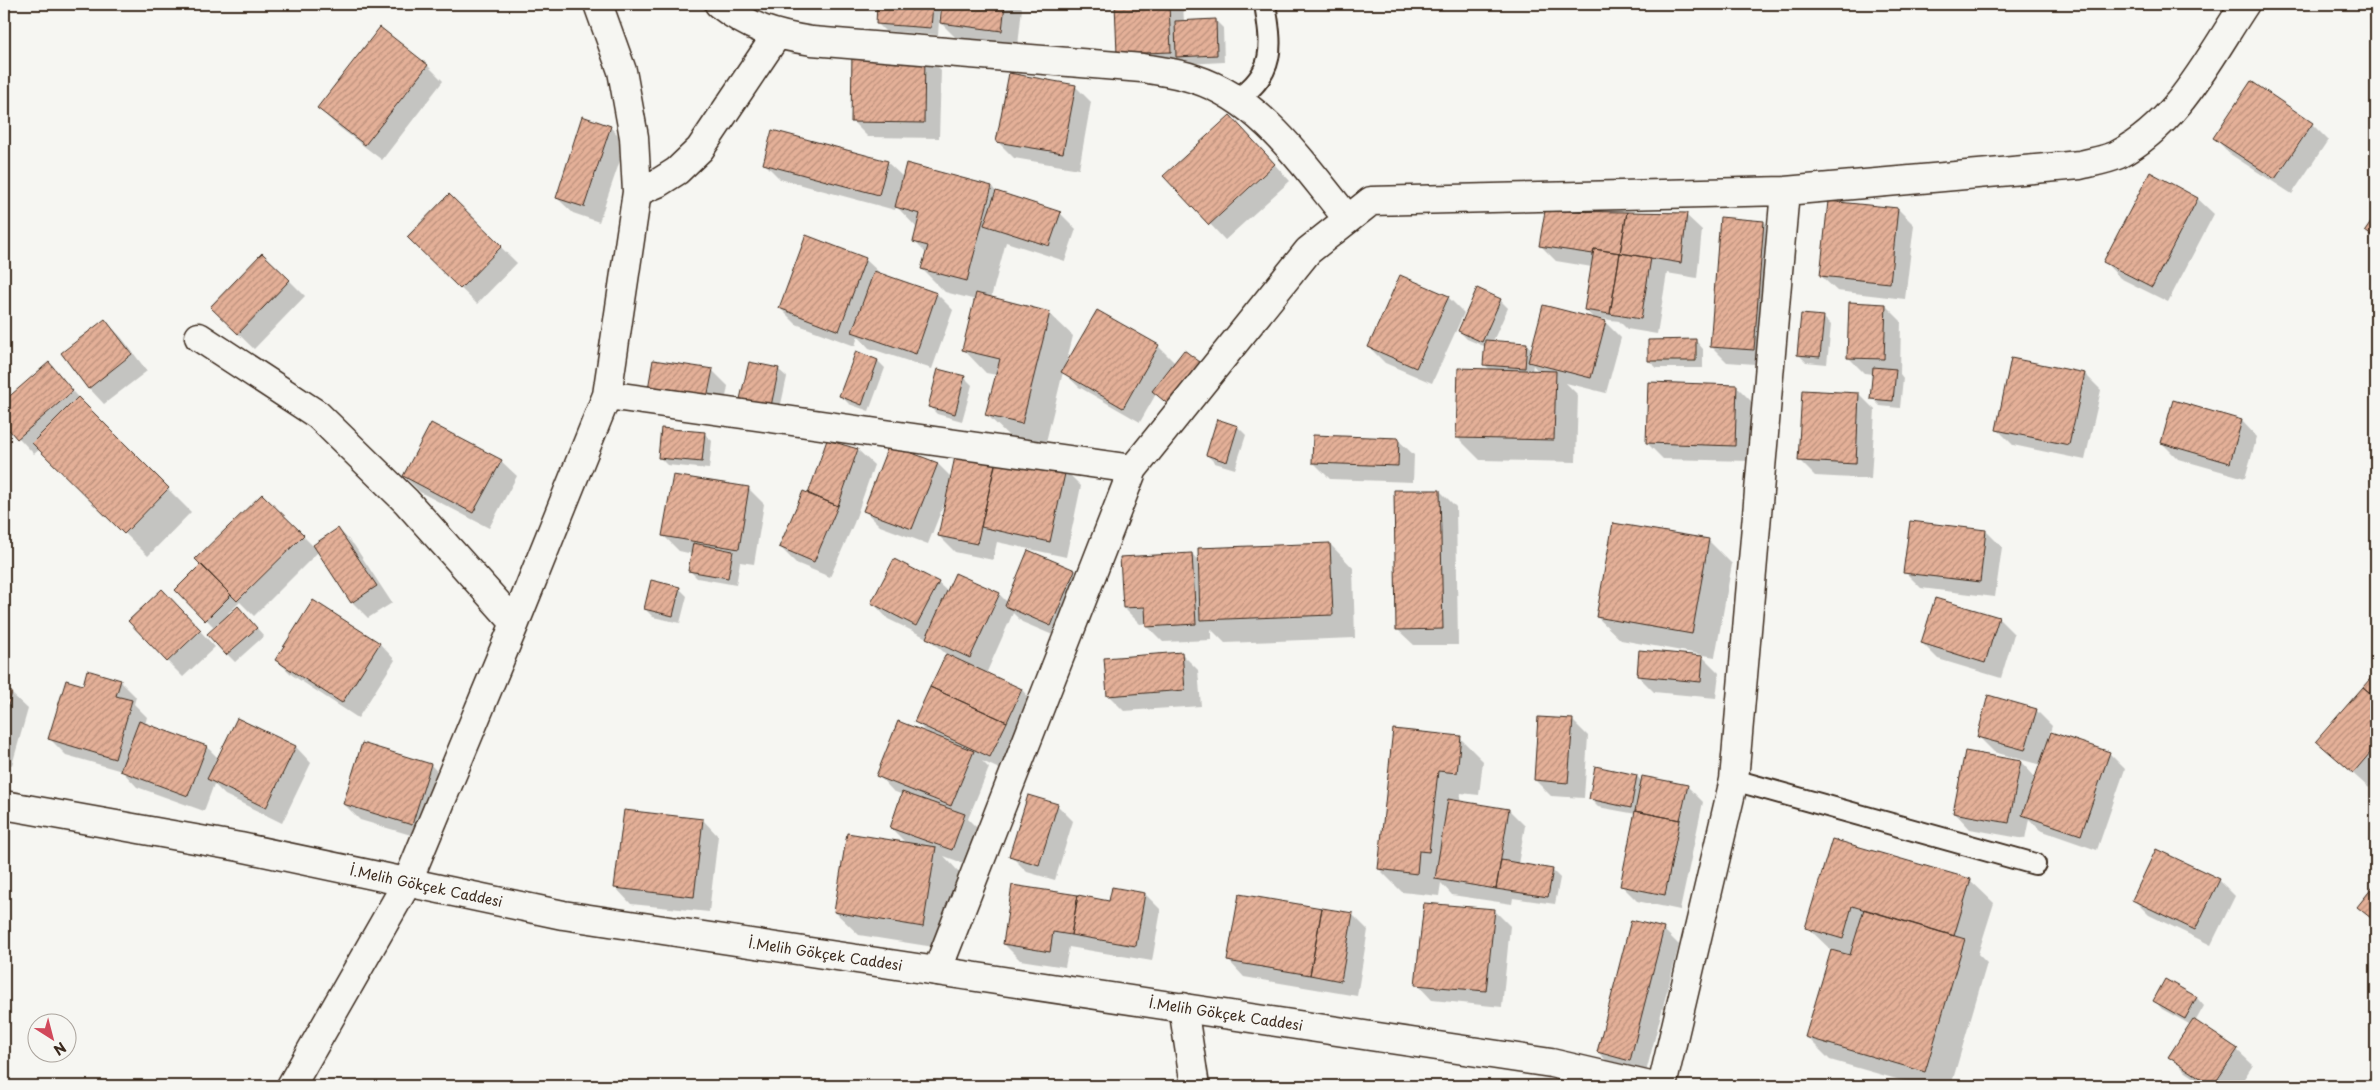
<svg xmlns="http://www.w3.org/2000/svg" width="2380" height="1090" viewBox="0 0 2380 1090" font-family="'Playpen Sans',sans-serif">
  <style>
    .shadow { fill: #0003; fill-rule: evenodd }
    .building { fill: url(#building-hatch); stroke: #3b2a1e }
    .lines { fill: none; stroke-linecap: round; stroke-linejoin: round }
    .lane-casing { stroke: #3b2a1e; stroke-width: 24 }
    .street-casing { stroke: #3b2a1e; stroke-width: 31 }
    .secondary-casing { stroke: #3b2a1e; stroke-width: 31 }
    .lane { stroke: #f6f6f2; stroke-width: 20 }
    .street { stroke: #f6f6f2; stroke-width: 28 }
    .secondary { stroke: #f6f6f2; stroke-width: 28 }
    .labels { text-anchor: middle; stroke-width: 4; stroke-linejoin: round; paint-order: stroke }
    .street-label { font-size: 14px; fill: #3b2a1e; stroke: #f6f6f2 }
  </style>
  <defs>
    <pattern id="building-hatch" width="6" height="6" patternUnits="userSpaceOnUse" patternTransform="scale(1.25)"><rect width="6" height="6" fill="#e4b098"/><path d="M-1 1l2-2M0 6l6-6M5 7l2-2" fill="none" stroke="#ba8f7b"/></pattern>
  </defs>
  <rect width="100%" height="100%" fill="#f6f6f2"/>
  <filter id="ink" filterUnits="userSpaceOnUse"><feTurbulence type="fractalNoise" baseFrequency=".02" numOctaves="2"/><feDisplacementMap in="SourceGraphic" scale="10" xChannelSelector="R" yChannelSelector="G"/><feConvolveMatrix kernelMatrix="1 2 1 2 8 2 1 2 1" color-interpolation-filters="sRGB"/></filter>
  <g filter="url(#ink)">
    <!-- shadow -->
    <path class="shadow" d="M878 4H933L940 11 939 20H941L943 4H1018L1022 8 1018 46 957 39 939 21 938 35 885 31 877 23Z
      M1116 4H1183L1184 22 1215 20 1223 28 1224 62 1186 64 1118 54Z
      M925 54 941 70 939 138 868 137 852 121Z
      M427 65 443 81 382 160 335 124 319 108Z
      M1075 86 1091 102 1079 169 1014 158 998 142Z
      M2312 124 2328 140 2292 194 2230 154 2215 138Z
      M610 127 626 143 599 222 573 213 557 198Z
      M1245 133 1290 181 1225 240 1165 176Z
      M887 162 904 178 907 165 992 187 997 193 1060 213 1076 229 1065 261 1006 242 991 298 1049 313 1073 336 1065 367 1098 312 1158 346 1175 363 1183 416 1156 394 1140 422 1079 387 1063 372 1045 446 1010 437 986 414 997 375 986 373 963 349 976 300 945 292 922 269 927 254 914 241 918 229 896 206 895 210 780 179 764 163Z
      M449 196 517 263 477 304 424 253Z
      M2198 199 2214 214 2168 302 2120 278 2105 262Z
      M1829 202 1898 209 1914 225 1905 299 1837 291 1821 276Z
      M1686 215 1702 230 1697 278 1667 273 1657 334 1627 329 1619 321 1594 318 1585 310 1592 267 1556 261 1541 246Z
      M1764 222 1780 238 1769 365 1727 362 1711 346Z
      M865 259 882 275 937 294 953 310 932 369 869 348 858 336 855 346 796 324 780 308Z
      M289 280 305 296 254 349 227 323Z
      M1448 297 1464 313 1432 383 1385 363 1369 347Z
      M1500 300 1508 308 1493 341 1526 344 1533 350 1605 322 1621 338 1606 393 1566 383 1578 395 1576 462 1480 460 1457 437 1491 370 1484 364 1486 347 1467 339 1459 331ZM1533 365 1539 372 1532 371Z
      M1885 305 1901 321 1900 374 1903 378 1900 408 1880 406 1872 398 1874 374 1864 373 1848 357Z
      M1823 317 1831 325 1827 364 1806 362 1798 354Z
      M105 321 121 337 147 371 104 404 89 388Z
      M1696 341 1703 349V368H1657L1649 361Z
      M878 361 885 368 869 411 849 404 841 396Z
      M750 363 779 370 787 377 779 413 749 406 741 398Z
      M49 364 87 408 191 512 148 556 40 449 34 454 4 422V403Z
      M712 370 728 386 723 413 666 404Z
      M2085 374 2101 390 2085 460 2013 445 1997 429Z
      M964 377 972 385 962 421 937 414 929 406Z
      M1736 386 1752 402 1750 461 1663 459 1647 443Z
      M1859 394 1875 410 1871 479 1815 476 1799 460Z
      M1218 421 1238 427 1246 435 1235 469 1215 463 1207 455Z
      M2242 421 2257 437 2245 478 2178 459 2162 443Z
      M704 433 712 441 709 469 667 465 659 457Z
      M1398 440 1414 455 1413 482 1330 479 1314 463Z
      M890 445 938 464 952 478 1065 470 1081 486 1066 557 997 542 993 560 955 552 939 536 945 501 928 544 880 526 864 510Z
      M858 450 874 465 854 523 830 577 796 563 780 547 809 495Z
      M4 460 8 464 4 474Z
      M501 461 517 476 489 528 420 492 404 476Z
      M748 488 764 504 754 564 740 562 736 585 697 578 689 570 693 554 679 551 664 536Z
      M1440 491 1456 507 1458 645H1414L1398 630Z
      M262 495 313 546 338 529 354 545 392 603 368 618 352 602 319 551 254 616 240 602 228 613 245 615 264 636 235 662 227 654 215 628 177 590 203 564Z
      M1614 524 1709 541 1732 564 1715 657 1621 640 1597 617Z
      M1986 531 2002 547 1995 597 1921 588 1905 572Z
      M1330 544 1353 568 1355 638 1225 643 1211 629V640L1163 642 1147 626V623L1140 624 1124 608 1192 554 1200 562Z
      M1075 571 1090 587 1067 641 1022 622 1013 613 986 674 1022 690 1037 706 1006 772 982 761 989 768 968 819 980 831 968 865 944 856 959 872 946 949 859 935 835 912 907 844 891 828 903 795 893 791 878 775 928 734 916 722 947 655 929 639 888 619 873 603 938 583 948 592 999 594 1007 602Z
      M680 589 687 596 680 623 653 617 645 609Z
      M313 602 380 644 395 660 358 718 292 675 276 659Z
      M178 607 215 647 183 677 167 661Z
      M1998 618 2014 634 2001 678 1938 659 1922 643Z
      M1641 651 1703 657 1719 673 1716 698 1654 692 1638 676Z
      M1182 654 1198 670 1201 706 1124 711 1108 695Z
      M2376 674V779L2369 788 2317 741Z
      M120 681 136 697 134 704 147 717 145 724 207 747 219 759 238 719 296 747 311 763 282 823 225 795 214 784 204 811 137 787 122 771 66 755 50 739 83 687Z
      M4 691 12 694 28 709 12 765 4 763Z
      M2036 710 2052 726 2048 738 2109 753 2125 769 2097 850 2040 830 2029 819 2025 839 1970 829 1955 813 1966 752 2021 762 2036 778 2041 765 1994 752 1978 736Z
      M1572 720 1588 736 1584 798 1551 796 1535 780Z
      M1394 731 1460 738 1483 761 1479 795 1461 793 1460 802 1509 810 1525 826 1518 864 1552 870 1560 878 1555 904 1513 898 1512 904 1452 895 1441 883 1439 896 1402 892 1379 869Z
      M431 765 446 781 428 840 360 820 344 804Z
      M1637 776 1642 782 1687 786 1703 802 1680 910 1637 901 1621 885 1636 814 1598 807 1590 799Z
      M1057 805 1073 821 1055 880 1027 872 1011 856Z
      M703 820 718 836 709 912 631 904 616 888Z
      M1833 840 1970 880 1994 903 1978 954 1987 963 1951 1086H1921L1830 1060 1807 1037 1832 951 1807 927Z
      M2219 880 2235 896 2211 945 2149 915 2133 899Z
      M2376 885V924L2359 907Z
      M1145 894 1161 910 1152 961 1069 947 1065 967 1020 960 1004 944 1110 902Z
      M1494 910 1510 926 1502 1007 1432 1000 1417 984Z
      M1352 914 1368 930 1357 996 1244 977 1229 961Z
      M1663 929 1679 945 1645 1076 1614 1068 1598 1052Z
      M2166 980 2197 998 2204 1006 2195 1022 2237 1050 2253 1065 2239 1086H2207L2186 1072 2170 1056 2191 1025 2162 1009 2155 1001Z"/>
    <!-- building -->
    <path class="building" d="M877 4H933L931 28 876 24Z
      M942 4H1005L1002 31 940 23Z
      M1115 4H1169L1171 52 1117 54Z
      M1216 19 1217 55 1176 57 1175 21Z
      M380 27 428 65 365 145 317 108Z
      M852 52 925 53 924 123 851 122Z
      M1009 73 1076 85 1063 153 996 142Z
      M2251 81 2313 123 2275 179 2213 138Z
      M1230 115 1275 164 1209 225 1163 176Z
      M582 116 611 126 584 207 556 198Z
      M772 130 888 161 879 195 763 164Z
      M906 163 992 186 967 281 921 269 928 246 913 242 920 214 895 207Z
      M2150 172 2198 198 2152 287 2103 262Z
      M996 191 1061 212 1049 246 984 225Z
      M449 194 502 246 460 289 407 237Z
      M1828 201 1898 208 1890 283 1820 276Z
      M1545 211 1627 212 1620 253 1594 249 1593 254 1539 246Z
      M1627 212 1687 213 1681 263 1620 253Z
      M2376 215V239L2365 231Z
      M1720 217 1764 221 1754 350 1710 347Z
      M806 235 866 258 839 331 779 308Z
      M1594 249 1620 253 1610 314 1584 310Z
      M262 253 290 280 238 334 210 307Z
      M1620 253 1651 258 1641 319 1610 314Z
      M874 271 937 293 916 354 852 332Z
      M1400 275 1449 296 1416 368 1368 347Z
      M1477 288 1501 299 1482 342 1458 331Z
      M976 293 1050 312 1022 424 985 415 1000 359 962 350Z
      M1849 302 1886 304 1884 359 1847 358Z
      M1543 305 1606 321 1591 378 1528 362Z
      M1097 310 1159 345 1123 408 1061 372Z
      M1801 314 1824 316 1820 357 1797 355Z
      M105 319 132 354 88 389 61 353Z
      M1696 339V361H1648V340Z
      M1485 340 1527 343 1525 368 1483 365Z
      M1184 350 1208 368 1175 410 1152 391Z
      M856 351 878 360 862 405 839 396Z
      M2011 358 2085 373 2069 445 1996 430Z
      M653 360 713 369 707 398 648 389Z
      M49 362 73 391 17 439 4 424V401Z
      M749 362 779 368 771 406 740 399Z
      M1873 367 1896 369 1893 401 1870 399Z
      M1458 368 1556 371 1554 440 1456 438Z
      M938 369 965 376 955 414 928 407Z
      M1648 382 1737 385 1735 446 1646 443Z
      M1802 390 1859 393 1856 464 1798 461Z
      M78 397 169 488 124 534 32 443Z
      M2173 400 2242 420 2230 463 2161 443Z
      M1217 419 1238 426 1227 462 1206 455Z
      M431 423 502 460 473 513 403 476Z
      M661 428 705 432 702 462 658 458Z
      M1313 435 1399 438 1398 466 1312 463Z
      M827 440 858 449 838 506 808 494Z
      M889 444 938 463 912 529 863 511Z
      M956 452 996 461 977 544 938 536Z
      M997 455 1066 469 1050 542 981 527Z
      M673 475 749 487 739 549 662 536Z
      M1394 490H1440L1443 629 1396 630Z
      M803 491 838 506 814 562 779 547Z
      M262 494 304 535 237 601 195 559Z
      M1910 521 1986 530 1980 582 1903 573Z
      M1613 523 1709 539 1692 634 1596 617Z
      M338 528 377 586 351 603 313 545Z
      M693 543 733 551 728 578 688 571Z
      M1330 543 1333 615 1200 620 1198 548Z
      M1028 550 1075 570 1051 626 1005 606Z
      M1192 553 1196 624 1146 627 1145 607 1123 608 1120 557Z
      M894 559 939 582 916 626 871 603Z
      M201 564 231 595 205 621 175 590Z
      M955 573 1000 593 970 658 926 638Z
      M651 580 680 587 673 616 644 609Z
      M162 589 201 630 167 662 128 621Z
      M1935 598 1999 617 1985 663 1921 643Z
      M313 600 380 643 342 703 275 660Z
      M238 606 257 628 226 655 207 634Z
      M1639 650 1703 656 1701 682 1637 676Z
      M1182 652 1185 690 1107 696 1104 658Z
      M946 654 1022 689 1007 722 930 687Z
      M87 670 121 680 116 696 132 700 115 759 48 739 66 680 83 685Z
      M2376 672V698L2363 687Z
      M930 687 1007 722 990 757 914 722Z
      M2363 687 2376 698V746L2353 773 2316 741Z
      M4 690 12 692 4 722Z
      M1988 695 2037 709 2025 750 1977 737Z
      M1538 717 1573 719 1568 783 1534 780Z
      M237 718 296 746 266 808 207 779Z
      M139 721 207 746 188 796 120 771Z
      M898 721 974 751 951 806 876 776Z
      M1393 729 1461 736 1457 773 1438 771 1429 852 1419 851 1417 874 1378 869Z
      M2051 732 2110 752 2081 835 2022 815Z
      M362 743 431 764 412 825 343 804Z
      M1965 751 2021 761 2009 823 1953 813Z
      M1595 766 1637 775 1631 808 1589 799Z
      M1642 776 1688 785 1680 820 1635 811Z
      M902 792 965 814 952 850 890 828Z
      M1028 795 1058 804 1039 865 1009 856Z
      M1448 799 1509 809 1496 889 1435 879Z
      M624 810 703 819 694 897 614 888Z
      M1635 811 1680 820 1665 895 1620 886Z
      M847 833 936 847 923 927 834 912Z
      M1832 839 1971 879 1954 936 1852 906 1843 939 1805 928Z
      M2156 849 2220 879 2195 930 2132 900Z
      M1501 860 1553 869 1548 897 1496 889Z
      M2376 883V922L2357 907Z
      M1012 885 1078 895 1071 935 1053 932 1050 952 1003 944Z
      M1112 887 1145 893 1136 946 1071 935 1078 895 1109 901Z
      M1239 894 1322 908 1310 975 1227 961Z
      M1424 903 1495 909 1486 991 1415 985Z
      M1322 908 1353 913 1341 981 1310 975Z
      M1864 909 1965 939 1925 1072 1805 1037 1831 950 1850 955Z
      M1631 920 1664 928 1630 1061 1597 1052Z
      M2165 979 2197 997 2185 1019 2153 1001Z
      M2193 1019 2238 1049 2213 1086 2168 1057Z"/>
    <g class="lines">
      <defs>
        <path id="lane" d="M1237 99C1276 73 1272 46 1265 4
          M1734 780 2035 864"/>
        <path id="street" d="M719 4C750 28 773 35 812 41L1142 68C1160 71 1178 73 1195 79 1263 101 1304 166 1348 219
          M637 192 658 183 677 171 700 149 776 36
          M199 337 318 415 406 501 515 623
          M607 395 1133 469
          M937 971 1133 469 1308 251 1371 201 1785 191 2080 165C2092 162 2106 160 2117 155 2178 123 2209 58 2245 4
          M1183 1007 1195 1086
          M291 1086 407 883 515 623 607 395 637 192 634 137 622 71 598 4
          M1662 1086 1734 780 1785 191"/>
        <g id="secondary">
          <path id="s1" d="M4 805 240 847 563 915 1551 1063 1650 1086"/>
        </g>
      </defs>
      <!-- lane casing -->
      <use href="#lane" class="lane-casing"/>
      <!-- street casing -->
      <use href="#street" class="street-casing"/>
      <!-- secondary casing -->
      <use href="#secondary" class="secondary-casing"/>
      <!-- lane -->
      <use href="#lane" class="lane"/>
      <!-- street -->
      <use href="#street" class="street"/>
      <!-- secondary -->
      <use href="#secondary" class="secondary"/>
    </g>
  </g>
  <g class="labels">
    <!-- street labels -->
    <g class="street-label">
      <text dy="5" stroke="none"><textPath href="#s1" startOffset="430">İ.Melih Gökçek Caddesi</textPath></text>
      <text dy="5" stroke="none"><textPath href="#s1" startOffset="835">İ.Melih Gökçek Caddesi</textPath></text>
      <text dy="5" stroke="none"><textPath href="#s1" startOffset="1240">İ.Melih Gökçek Caddesi</textPath></text>
    </g>
  </g>
  <!-- margin -->
  <rect width="2380" height="1090" fill="none" stroke="#f6f6f2" stroke-width="20"/>
  <rect x="10" y="10" width="2360" height="1070" fill="none" stroke="#3b2a1e" stroke-width="2" filter="url(#ink)"/>
  <!-- north arrow -->
  <g transform="translate(52 1038) rotate(144)"><circle r="24" fill="#f6f6f2" stroke="#aba49d"/>
  <path d="M0-4L9 19L0 12L-9 19Z" fill="#d1495b"/>
  <text y="-8" font-size="14" font-weight="bold" text-anchor="middle" fill="#3b2a1e">N</text>
  </g>
</svg>
